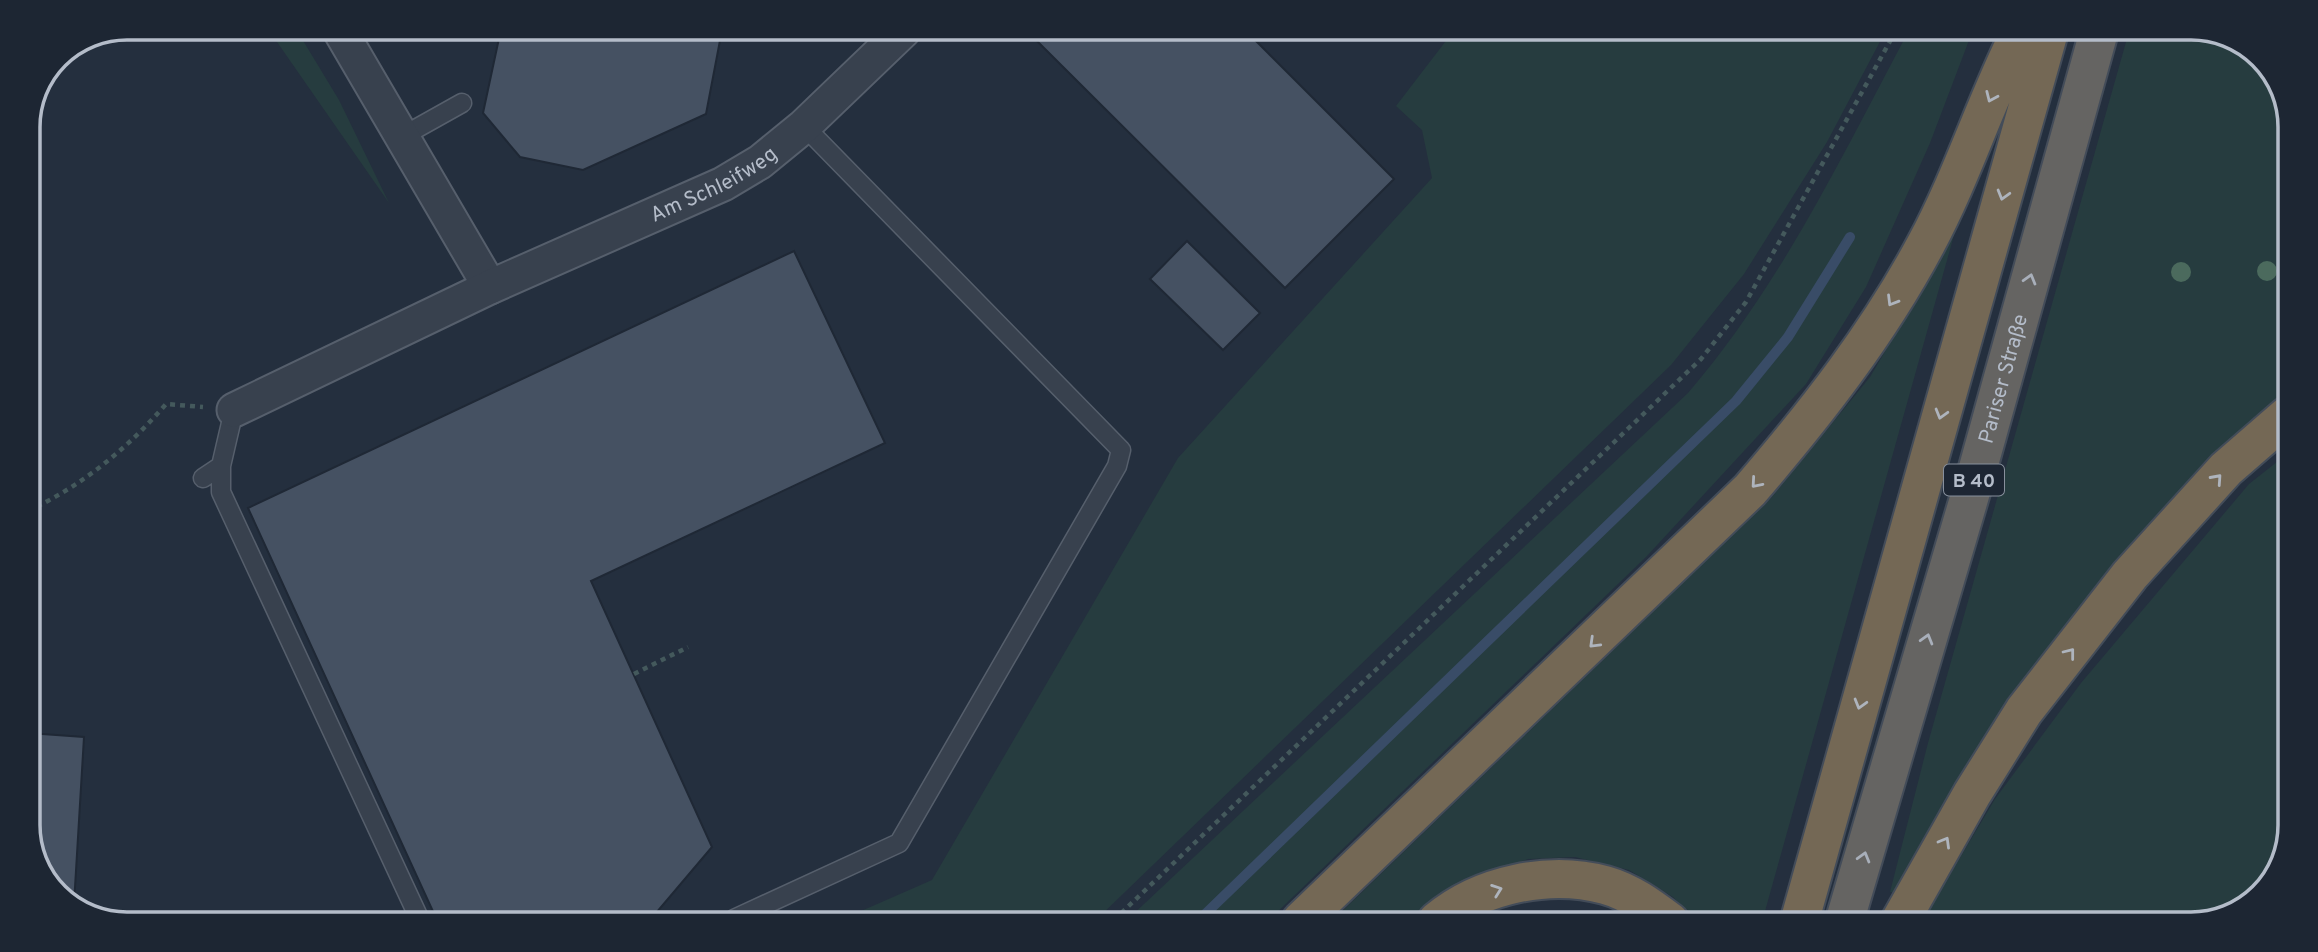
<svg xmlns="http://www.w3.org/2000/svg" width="2318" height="952" viewBox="0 0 2318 952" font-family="Overpass,sans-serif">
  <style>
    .green { fill: #263c3f }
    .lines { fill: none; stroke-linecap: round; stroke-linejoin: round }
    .stream { stroke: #394c67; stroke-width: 10 }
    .building { fill: #455162; stroke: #1f2835; stroke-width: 2 }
    .service-casing { stroke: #565f6c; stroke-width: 21 }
    .minor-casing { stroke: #565f6c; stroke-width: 37 }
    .trunk-casing { stroke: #434c59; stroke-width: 42 }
    .motorway-casing { stroke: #434c59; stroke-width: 42 }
    .path { stroke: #44595c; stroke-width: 4.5; stroke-dasharray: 5 5; stroke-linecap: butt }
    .service { stroke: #38414e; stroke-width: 18 }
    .minor { stroke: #38414e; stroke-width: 33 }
    .trunk { stroke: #656462; stroke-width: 38 }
    .motorway { stroke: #746855; stroke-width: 38 }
    .tree { fill: #4b6a5d }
    .oneway { stroke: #aeb4bd }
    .oneway2 { stroke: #a8afba }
    .labels { text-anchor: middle; stroke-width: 6; stroke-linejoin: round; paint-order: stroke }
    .shield { fill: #1d2633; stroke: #878f9c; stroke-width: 2 }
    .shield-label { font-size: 19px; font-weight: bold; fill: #b4bcc9 }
    .street-label { font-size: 21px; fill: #b4bcc9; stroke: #1d2633 }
    .rim { fill: none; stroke: #b4bcc9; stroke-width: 3.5 }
  </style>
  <rect width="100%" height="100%" fill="#242f3e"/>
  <!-- green -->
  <path class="green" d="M268 29H296L339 100 389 203Z
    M1452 33 1884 34 1827 142 1744 274 1671 365 1096 920 843 919 932 880 1178 458 1432 178 1422 130 1396 106Z
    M1907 34 1971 35 1930 143 1866 287 1806 384 1646 557 1268 921 1127 920 1688 393C1780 286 1841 158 1907 34Z
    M2128 35H2228L2270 67 2290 120 2287 391 2198 473 1896 893 1890 892 1928 743Z
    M1949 228H1956L1762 922H1697L1673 897 1629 870 1575 857 1528 859 1461 885 1409 921H1332L1771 498 1870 377 1917 297Z
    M2287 454 2283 862 2246 907 2191 924 1921 923 1995 799 2081 683 2249 484Z"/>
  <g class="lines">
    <!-- stream -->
    <path class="stream" d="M1199 920 1736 401 1788 337 1850 237"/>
  </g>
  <!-- building -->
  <path class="building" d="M501 29 722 30 706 114 583 170 520 157 483 113Z
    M1039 31 1247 32 1394 179 1285 288 1033 37Z
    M1377 32H1394L1387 40Z
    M1187 241 1260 313 1223 350 1150 279Z
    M794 251 885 443 591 581 712 847 651 919 436 918 248 508Z
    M28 733 84 737 74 904 48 885 28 832Z
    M79 908 219 917H90Z"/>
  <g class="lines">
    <defs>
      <path id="service" d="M403 136 462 103
        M234 410 221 466V492L419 918
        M203 478 221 466
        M734 919 899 843 1117 466 1121 450 804 126"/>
      <g id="minor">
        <path d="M339 29 490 287"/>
        <path id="s1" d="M234 410 490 287 723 184 760 162 804 126 903 31"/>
      </g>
      <g id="trunk">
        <path id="s2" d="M1844 923 1978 468 2098 35"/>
      </g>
      <path id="motorway" d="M1301 921 1750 490C1816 413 1878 334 1926 244 1962 177 1985 103 2019 35
        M1437 921C1481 884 1550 870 1605 885 1630 892 1650 907 1670 922
        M1799 923 2048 35
        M1899 923 1972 794 2024 711 2130 575 2226 469 2287 416"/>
    </defs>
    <!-- service casing -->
    <use href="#service" class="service-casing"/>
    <!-- minor casing -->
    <use href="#minor" class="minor-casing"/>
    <!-- trunk casing -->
    <use href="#trunk" class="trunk-casing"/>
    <!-- motorway casing -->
    <use href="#motorway" class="motorway-casing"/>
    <!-- path -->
    <path class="path" d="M28 511C83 485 127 449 166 404L203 407
      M634 674 688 647
      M1114 920 1701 359 1746 302 1894 34"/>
    <!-- service -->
    <use href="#service" class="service"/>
    <!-- minor -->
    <use href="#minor" class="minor"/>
    <!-- trunk -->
    <use href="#trunk" class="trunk"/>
    <!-- motorway -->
    <use href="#motorway" class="motorway"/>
  </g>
  <!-- trees -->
  <g class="tree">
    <circle cx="2267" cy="271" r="10"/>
    <circle cx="2181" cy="272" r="10"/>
  </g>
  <!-- one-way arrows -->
  <defs><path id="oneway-chevron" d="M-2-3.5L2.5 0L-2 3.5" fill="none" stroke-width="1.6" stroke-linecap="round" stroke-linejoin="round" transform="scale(1.75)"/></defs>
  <g class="oneway">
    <use href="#oneway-chevron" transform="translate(1991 97) rotate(114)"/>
    <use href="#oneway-chevron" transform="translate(2003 195) rotate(106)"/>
    <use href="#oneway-chevron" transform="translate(1892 301) rotate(121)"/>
    <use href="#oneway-chevron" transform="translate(1941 414) rotate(106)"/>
    <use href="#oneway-chevron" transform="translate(2217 479) rotate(-48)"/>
    <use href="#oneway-chevron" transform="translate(1756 483) rotate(131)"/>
    <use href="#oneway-chevron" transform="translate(1594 643) rotate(136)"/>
    <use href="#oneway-chevron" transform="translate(2070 653) rotate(-52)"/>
    <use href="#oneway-chevron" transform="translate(1860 704) rotate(106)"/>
    <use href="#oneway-chevron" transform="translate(1945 842) rotate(-60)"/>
    <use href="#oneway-chevron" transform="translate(1497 890) rotate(-20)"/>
  </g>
  <g class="oneway2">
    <use href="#oneway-chevron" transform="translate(2030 279) rotate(-74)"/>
    <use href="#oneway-chevron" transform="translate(1927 639) rotate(-74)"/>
    <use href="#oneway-chevron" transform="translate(1864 857) rotate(-74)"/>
  </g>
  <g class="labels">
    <!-- shield labels -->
    <rect class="shield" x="1944" y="464.5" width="60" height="31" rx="5"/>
    <g class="shield-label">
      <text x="1974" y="487">B 40</text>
    </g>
    <!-- street labels -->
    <g class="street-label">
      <text dy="7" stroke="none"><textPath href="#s1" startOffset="530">Am Schleifweg</textPath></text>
      <text dy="7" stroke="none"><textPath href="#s2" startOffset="567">Pariser Straße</textPath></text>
    </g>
  </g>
  <!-- crop -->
  <path d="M0 0H2318V952H0ZM127 40H2191A87 87 0 0 1 2278 127V825A87 87 0 0 1 2191 912H127A87 87 0 0 1 40 825V127A87 87 0 0 1 127 40Z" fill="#1d2633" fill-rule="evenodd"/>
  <path class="rim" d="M127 40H2191A87 87 0 0 1 2278 127V825A87 87 0 0 1 2191 912H127A87 87 0 0 1 40 825V127A87 87 0 0 1 127 40Z"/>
</svg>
